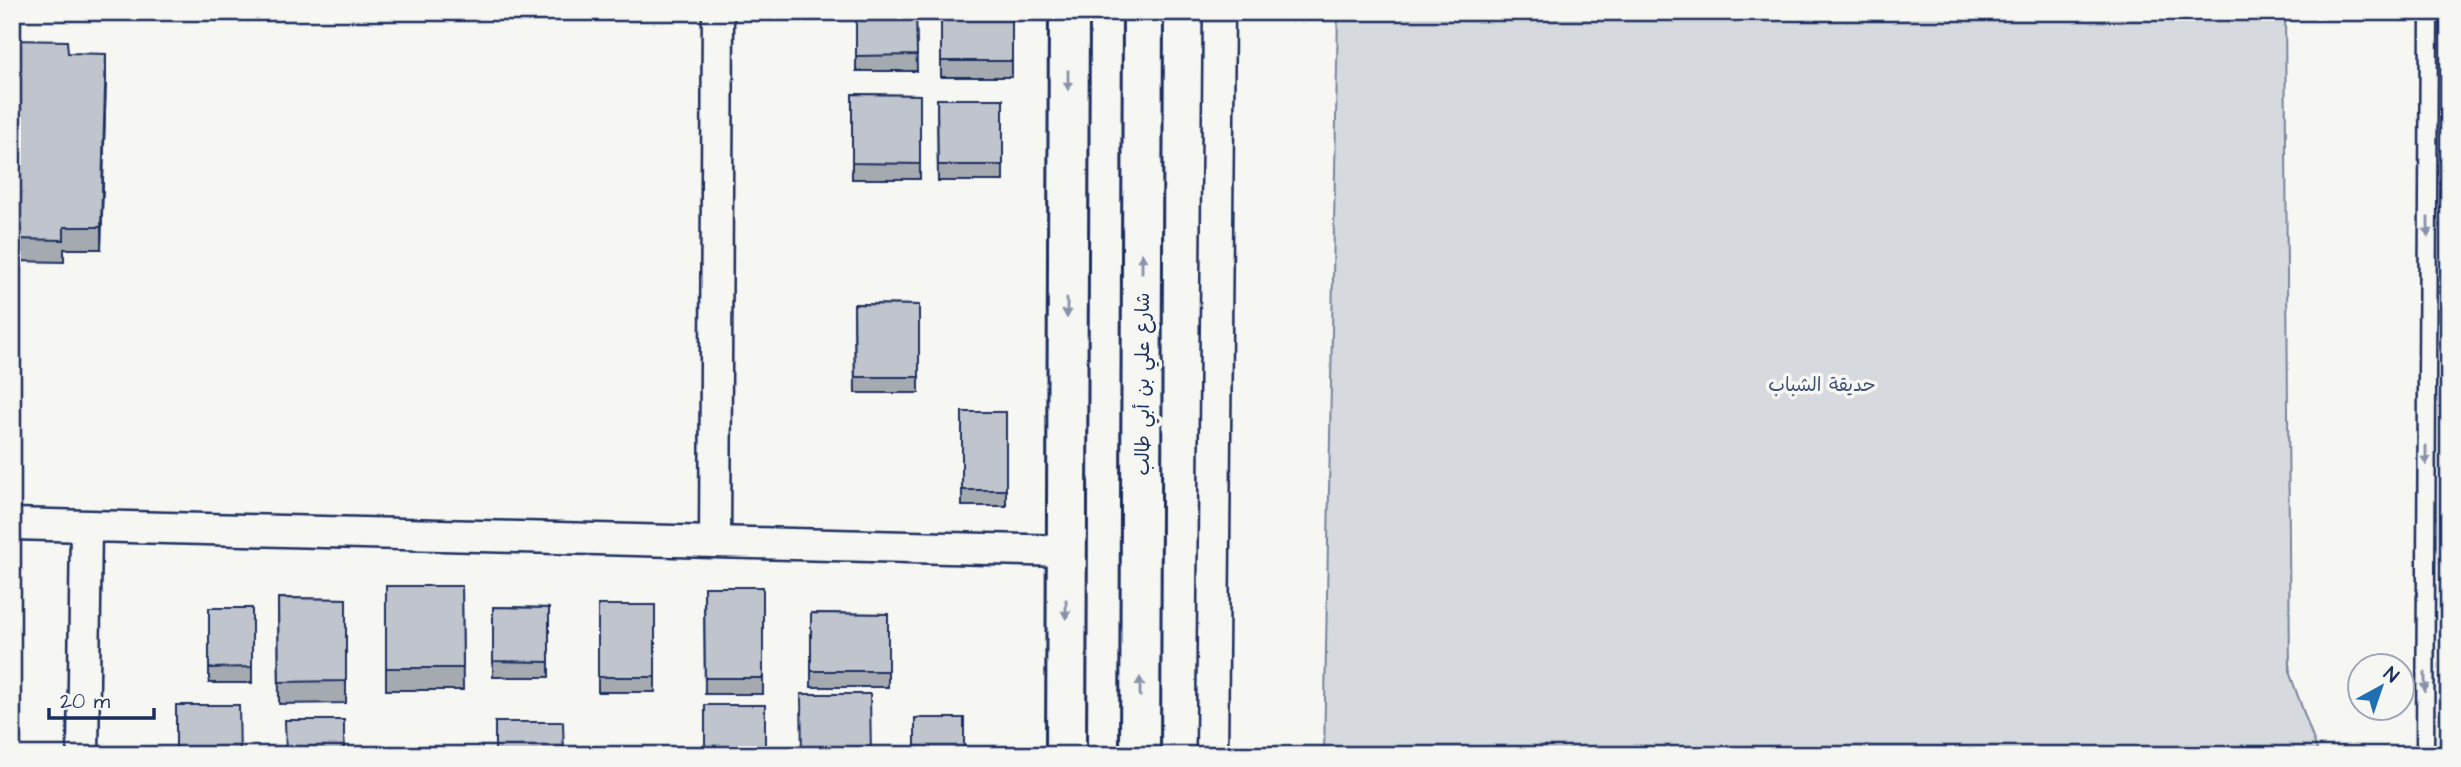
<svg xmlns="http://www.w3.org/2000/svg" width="2461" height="767" viewBox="0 0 2461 767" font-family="'Architects Daughter','Playpen Sans Arabic',sans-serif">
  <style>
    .green { fill: #d6d9dd; stroke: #78849e; stroke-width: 2 }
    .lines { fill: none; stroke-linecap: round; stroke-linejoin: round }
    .lane-casing { stroke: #1b2f5e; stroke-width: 21 }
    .street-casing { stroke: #1b2f5e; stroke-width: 35 }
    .secondary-casing { stroke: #1b2f5e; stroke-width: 44 }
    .lane { stroke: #f6f6f2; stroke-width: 16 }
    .street { stroke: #f6f6f2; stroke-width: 30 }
    .secondary { stroke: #f6f6f2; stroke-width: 38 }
    .wall { fill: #a5a9b0; stroke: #1b2f5e; stroke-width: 2 }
    .shaded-wall { fill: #868990; stroke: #1b2f5e; stroke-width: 2 }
    .building { fill: #c0c4cd; stroke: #1b2f5e; stroke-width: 2 }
    .oneway { fill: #8892a8 }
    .labels { text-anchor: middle; stroke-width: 7; stroke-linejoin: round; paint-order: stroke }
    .street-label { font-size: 19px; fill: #1b2f5e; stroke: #f6f6f2 }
    .park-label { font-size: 19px; fill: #405177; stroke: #f6f6f2 }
  </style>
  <rect width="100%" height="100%" fill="#f6f6f2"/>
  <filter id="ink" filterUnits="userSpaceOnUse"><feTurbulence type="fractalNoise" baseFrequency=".0143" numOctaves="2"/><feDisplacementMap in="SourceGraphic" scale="14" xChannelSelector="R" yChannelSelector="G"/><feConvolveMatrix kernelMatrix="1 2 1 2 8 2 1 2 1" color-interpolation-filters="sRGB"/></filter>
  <g filter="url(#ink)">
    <!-- green -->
    <path class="green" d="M1338 12H2285L2290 674 2319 755H1324Z"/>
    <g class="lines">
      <defs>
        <path id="lane" d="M2425 755 2429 12"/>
        <path id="street" d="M12 524 1066 551
          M715 542 718 12
          M83 755 86 526
          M1212 755 1219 12"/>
        <path id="secondary" d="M1066 755 1069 12
          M1140 755 1143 12"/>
      </defs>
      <!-- lane casing -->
      <use href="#lane" class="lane-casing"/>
      <!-- street casing -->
      <use href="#street" class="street-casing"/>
      <!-- secondary casing -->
      <use href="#secondary" class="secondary-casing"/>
      <!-- lane -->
      <use href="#lane" class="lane"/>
      <!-- street -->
      <use href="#street" class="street"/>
      <!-- secondary -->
      <use href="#secondary" class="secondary"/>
    </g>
    <!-- wall -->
    <path class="wall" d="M856 12H916L917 71H856Z
      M941 12H1012V77H941Z
      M12 40 68 53 106 76 101 249H64V262L12 261Z
      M852 94 920 95V179H852Z
      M937 99H1003V181H938Z
      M854 304 919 305V393H855Z
      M962 412H1006V506H962Z
      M386 586H462L463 690H386Z
      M704 587H763V694H705Z
      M278 598 346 599V703L279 704Z
      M598 605H655V692H598Z
      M493 607 549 608V677H493Z
      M209 608H252V683H209Z
      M811 613 888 614V687H811Z"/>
    <!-- shaded-wall -->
    <path class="shaded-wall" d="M106 54V76L101 249V227Z"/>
    <!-- building -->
    <path class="building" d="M856 12H916L917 55 856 56Z
      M941 12H1012V61H941Z
      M12 40 67 41 68 53 106 54 101 227H64V240L12 239Z
      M852 94 920 95V164L852 163Z
      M937 99H1003V165H938Z
      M854 304 919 305V377H855Z
      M962 412H1006V490H962Z
      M386 586H462L463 668H386Z
      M704 587H763V678H705Z
      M278 598 346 599V681L279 682Z
      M598 605H655V677H598Z
      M493 607 549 608V662L493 661Z
      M209 608H252V667L209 668Z
      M811 613 888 614V671H811Z
      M801 694H870L871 755H802Z
      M176 705H239L240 755H176Z
      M705 705H765V755H705Z
      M915 718H964V755H915Z
      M285 720H344V755H286Z
      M495 722H563L564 755H495Z"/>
    <!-- one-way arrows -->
    <defs><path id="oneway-solid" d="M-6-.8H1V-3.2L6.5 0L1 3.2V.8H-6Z" transform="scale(1.75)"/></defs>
    <g class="oneway">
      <use href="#oneway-solid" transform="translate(1068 80) rotate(90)"/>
      <use href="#oneway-solid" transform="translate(2428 227) rotate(90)"/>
      <use href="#oneway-solid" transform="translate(1142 263) rotate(-90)"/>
      <use href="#oneway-solid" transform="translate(1067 308) rotate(90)"/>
      <use href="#oneway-solid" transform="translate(2426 455) rotate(90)"/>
      <use href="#oneway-solid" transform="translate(1066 609) rotate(90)"/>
      <use href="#oneway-solid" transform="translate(2425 682) rotate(90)"/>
      <use href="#oneway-solid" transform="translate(1140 687) rotate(-90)"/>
    </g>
  </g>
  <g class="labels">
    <!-- street labels -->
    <g class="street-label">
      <text transform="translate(1142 384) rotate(-90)" y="7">شارع علي بن أبي طالب</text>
    </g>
    <!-- park labels -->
    <g class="park-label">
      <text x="1822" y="391">حديقة الشباب</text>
    </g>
  </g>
  <!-- margin -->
  <rect width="2461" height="767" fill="none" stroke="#f6f6f2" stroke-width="42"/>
  <rect x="21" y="21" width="2419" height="725" fill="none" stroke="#1b2f5e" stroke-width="2.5" filter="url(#ink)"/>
  <!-- north arrow -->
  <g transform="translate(2381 687) rotate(40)"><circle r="33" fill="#f6f6f2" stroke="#9ea6b7" stroke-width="2"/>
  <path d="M0-5L12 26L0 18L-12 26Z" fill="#1f6fb2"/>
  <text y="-10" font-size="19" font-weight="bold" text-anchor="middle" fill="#1b2f5e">N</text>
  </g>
  <!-- scale -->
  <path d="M49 708v10h105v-10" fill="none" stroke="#1b2f5e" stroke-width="3.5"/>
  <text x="60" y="708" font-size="21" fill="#1b2f5e" stroke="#f6f6f2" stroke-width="5" paint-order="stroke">20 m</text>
</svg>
